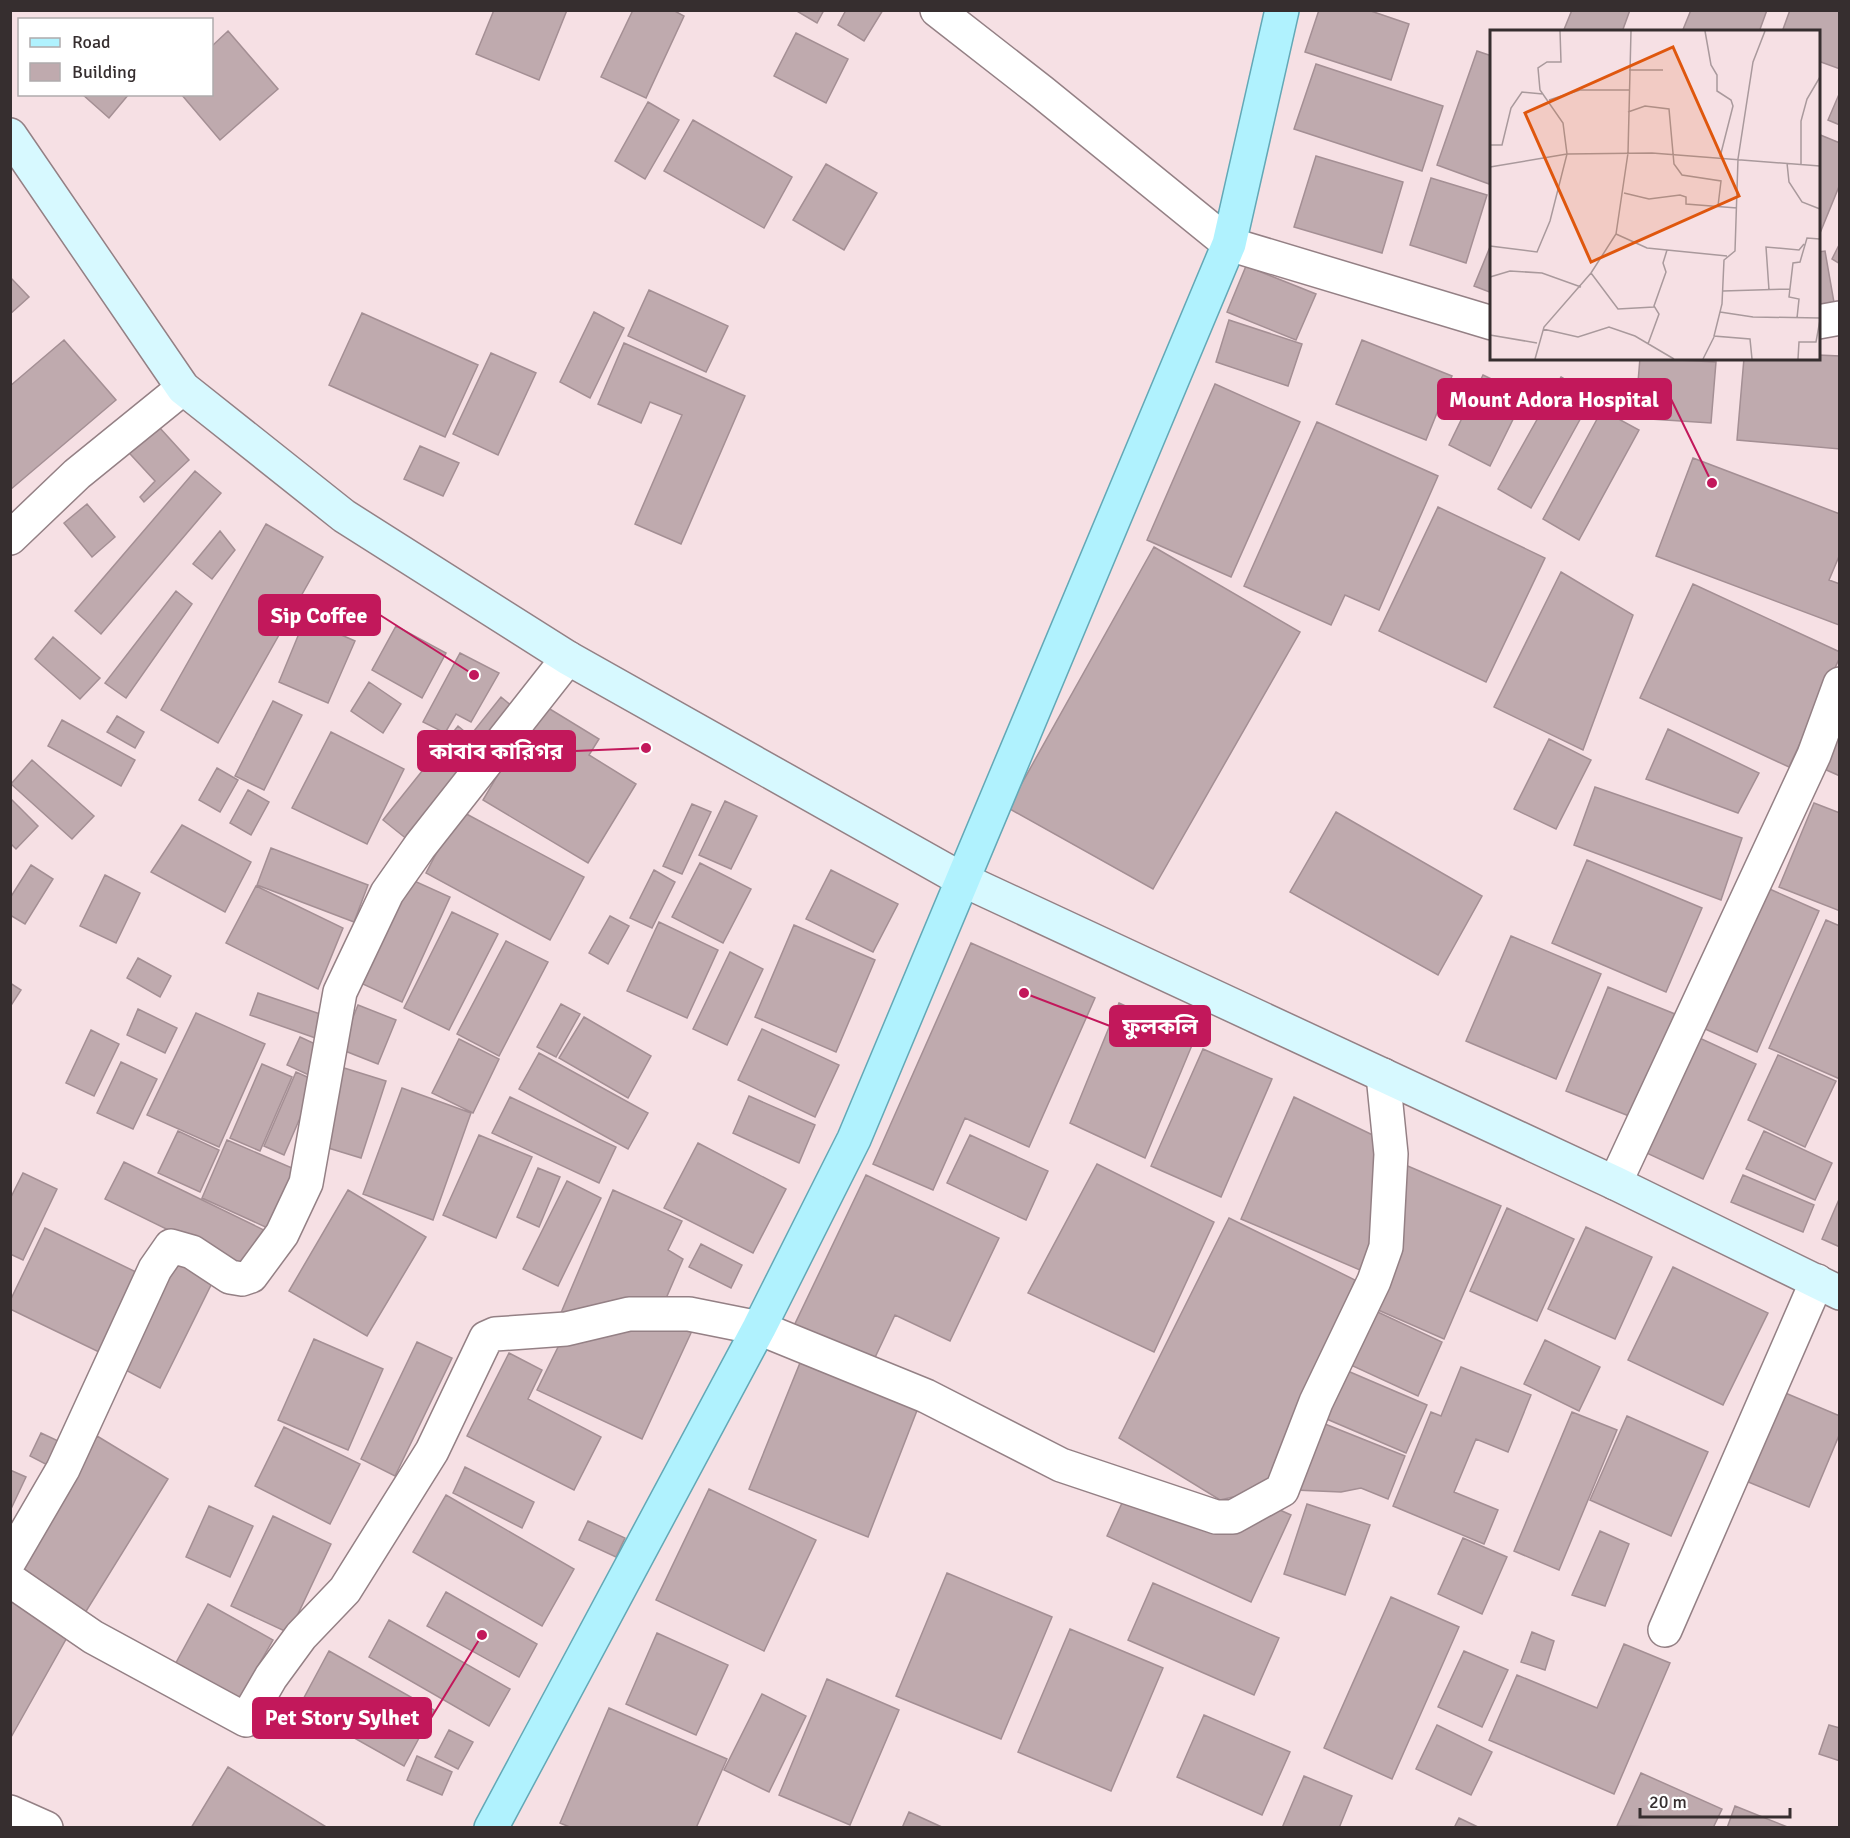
<svg xmlns="http://www.w3.org/2000/svg" width="1850" height="1838" viewBox="0 0 1850 1838" font-family="Signika,'Noto Sans Bengali',sans-serif">
  <style>
    .building { fill: #bfaaae; stroke: #a48f94; stroke-width: 1.5 }
    .lines { fill: none; stroke-linecap: round; stroke-linejoin: round }
    .minor-casing { stroke: #948085; stroke-width: 36 }
    .secondary-casing { stroke: #948085; stroke-width: 36 }
    .primary-casing { stroke: #63a8b6; stroke-width: 36 }
    .minor { stroke: #fff; stroke-width: 33 }
    .secondary { stroke: #d7f9ff; stroke-width: 33 }
    .primary { stroke: #b0f2fe; stroke-width: 33 }
    .inset-road { fill: none; stroke: #a9999c; stroke-width: 1.5 }
    .view { fill: #df570e; fill-opacity: 0.15; stroke: #df570e; stroke-width: 3 }
    .inset-edge { fill: none; stroke: #362e2f; stroke-width: 3 }
    .leader { fill: none; stroke: #c2185b; stroke-width: 2 }
    .callout-dot { fill: #c2185b; stroke: #fff; stroke-width: 2 }
    .callout { fill: #c2185b; stroke: #c2185b; stroke-width: 2 }
    .callout-label { font-size: 22px; text-anchor: middle; font-weight: bold; fill: #fff }
  </style>
  <rect width="100%" height="100%" fill="#f6e0e4"/>
  <!-- building -->
  <path class="building" d="M494 10H567L539 80 476 54Z
    M633 10H673L684 16 646 98 601 77Z
    M795 10H824L817 23Z
    M846 10H883L864 41 838 25Z
    M1319 10H1368L1409 24 1391 80 1305 52Z
    M1572 10H1630L1622 32H1563Z
    M1691 10H1767L1759 32H1682Z
    M1790 10H1840V69L1818 61V32H1782Z
    M228 31 278 89 220 140 181 94H212V46Z
    M796 33 848 59 826 103 774 76Z
    M1477 51 1492 56V176L1489 184 1437 165Z
    M1316 64 1443 106 1422 171 1294 129Z
    M1840 92V125L1828 120Z
    M82 94H129L109 118Z
    M648 102 679 120 645 179 615 161Z
    M693 120 792 177 764 228 664 171Z
    M1818 134 1840 143V184L1818 238Z
    M1316 156 1403 182 1382 253 1294 227Z
    M826 164 877 193 844 250 793 220Z
    M1431 178 1487 195 1466 263 1410 245Z
    M1492 242V293L1474 286Z
    M1840 243V264L1832 259Z
    M1825 251 1835 308 1818 310V252Z
    M1246 266 1316 294 1296 340 1227 312Z
    M10 277 29 297 10 314Z
    M649 290 728 326 706 372 628 336Z
    M594 312 624 328 590 398 560 382Z
    M362 313 478 365 445 437 329 385Z
    M1229 320 1302 344 1288 386 1216 362Z
    M64 340 116 400 10 490V386Z
    M1362 340 1452 376 1426 440 1336 404Z
    M624 343 745 396 681 544 635 524 682 415 650 402 641 423 598 404Z
    M491 353 536 373 498 455 453 434Z
    M1818 355 1840 356V449L1737 440 1744 358H1818Z
    M1640 358 1716 362 1711 423 1635 418Z
    M1483 375 1525 395 1490 466 1449 445Z
    M1561 377 1593 396 1531 508 1498 489Z
    M1215 384 1300 422 1231 577 1147 540Z
    M1602 410 1639 430 1579 540 1543 519Z
    M149 416 189 460 144 502 140 497 155 481 120 443Z
    M1317 422 1438 476 1379 610 1345 595 1331 625 1244 586Z
    M420 446 459 463 443 496 404 479Z
    M1693 458 1840 514V554L1829 580 1840 584 1839 625 1656 556Z
    M195 471 221 493 101 634 75 611Z
    M87 504 115 537 92 557 64 523Z
    M1438 507 1545 558 1486 682 1379 631Z
    M266 524 323 557 218 743 161 710Z
    M220 531 235 550 212 579 193 564Z
    M1154 547 1300 632 1153 889 1008 808Z
    M1561 572 1633 615 1583 750 1494 707Z
    M1693 584 1840 652V657L1789 767 1640 698Z
    M176 591 192 604 126 698 105 683Z
    M305 619 355 641 328 703 279 682Z
    M396 626 446 653 422 698 372 670Z
    M53 637 100 678 80 699 35 659Z
    M460 653 499 673 471 722 456 714 445 733 423 722Z
    M369 682 401 704 383 733 351 711Z
    M501 697 519 712 413 844 383 820 458 726 470 736Z
    M273 701 302 715 264 790 235 776Z
    M540 703 599 739 589 755 636 784 588 863 483 800Z
    M117 716 144 732 135 748 107 732Z
    M62 720 135 760 121 786 48 746Z
    M1840 727V776L1822 768Z
    M1668 729 1759 773 1738 813 1646 779Z
    M331 732 404 769 367 844 292 808Z
    M1549 739 1591 760 1556 829 1514 809Z
    M32 760 94 816 72 839 11 784Z
    M217 768 238 780 220 812 199 800Z
    M1595 787 1742 838 1721 900 1574 845Z
    M248 790 269 802 251 835 230 823Z
    M10 798 38 826 16 849 10 843Z
    M725 801 757 816 731 869 699 855Z
    M1814 803 1840 813V911L1779 887Z
    M692 804 711 812 682 874 663 866Z
    M459 810 584 877 550 940 426 873Z
    M1336 812 1482 896 1438 975 1290 892Z
    M182 825 251 862 225 912 151 872Z
    M271 848 368 885 354 922 257 885Z
    M1587 860 1702 908 1666 992 1552 943Z
    M700 863 751 889 723 943 672 917Z
    M31 865 53 879 25 924 10 915V898Z
    M654 870 675 882 652 928 630 918Z
    M831 870 898 904 873 952 806 919Z
    M105 875 140 893 116 943 80 926Z
    M401 875 450 897 402 1002 354 980Z
    M1756 883 1819 911 1757 1052 1694 1024Z
    M256 886 343 928 318 989 226 943Z
    M452 912 498 934 449 1030 404 1008Z
    M610 916 629 926 608 964 589 953Z
    M1826 920 1840 926V1079L1769 1048Z
    M659 922 718 950 687 1018 627 991Z
    M794 925 875 960 836 1052 755 1017Z
    M1511 936 1601 974 1556 1079 1466 1041Z
    M506 941 548 962 499 1056 457 1034Z
    M971 943 1095 998 1029 1147 965 1118 933 1190 873 1164Z
    M730 952 763 969 727 1045 693 1029Z
    M138 958 171 976 160 997 127 978Z
    M10 983 21 990 10 1007Z
    M1608 987 1675 1014 1634 1118 1566 1091Z
    M258 993 332 1018 324 1041 250 1015Z
    M1119 1003 1195 1038 1145 1158 1070 1123Z
    M561 1004 580 1014 556 1057 537 1047Z
    M358 1005 396 1020 378 1064 340 1049Z
    M138 1009 177 1028 165 1053 127 1035Z
    M196 1013 265 1044 219 1147 147 1115Z
    M584 1017 651 1056 628 1098 559 1058Z
    M762 1029 839 1065 815 1117 738 1080Z
    M91 1030 119 1044 94 1096 66 1083Z
    M1693 1035 1756 1064 1703 1179 1640 1150Z
    M300 1037 324 1048 311 1076 287 1065Z
    M459 1039 499 1059 473 1113 432 1093Z
    M1203 1049 1272 1079 1221 1197 1151 1166Z
    M539 1053 648 1113 628 1149 519 1089Z
    M1778 1055 1836 1081 1805 1147 1748 1120Z
    M121 1062 157 1079 133 1129 97 1113Z
    M262 1064 292 1077 260 1151 230 1138Z
    M341 1067 386 1081 361 1158 315 1144Z
    M296 1072 316 1081 284 1155 264 1146Z
    M402 1088 471 1113 433 1220 363 1194Z
    M749 1096 815 1125 799 1163 733 1133Z
    M510 1097 616 1147 599 1183 492 1133Z
    M1294 1097 1381 1139 1367 1273 1241 1219Z
    M178 1131 219 1150 200 1192 158 1173Z
    M1764 1131 1832 1163 1815 1200 1746 1169Z
    M479 1135 532 1157 496 1238 443 1215Z
    M970 1135 1048 1171 1026 1220 947 1183Z
    M227 1140 306 1174 272 1230 202 1198Z
    M698 1143 786 1189 753 1253 664 1208Z
    M124 1162 270 1233 252 1271 105 1199Z
    M1097 1164 1214 1222 1154 1352 1028 1293Z
    M1403 1164 1501 1206 1444 1339 1369 1306Z
    M538 1168 560 1177 539 1227 517 1217Z
    M23 1173 57 1189 23 1260 10 1254V1199Z
    M866 1175 999 1238 950 1341 895 1315 871 1366 792 1330Z
    M1743 1175 1814 1205 1803 1232 1731 1202Z
    M567 1181 601 1198 558 1286 523 1269Z
    M348 1190 426 1237 367 1336 289 1291Z
    M613 1190 682 1221 668 1250 683 1259 661 1310 555 1327Z
    M1840 1197V1247L1822 1239Z
    M1507 1208 1574 1239 1537 1321 1470 1291Z
    M1229 1218 1355 1280 1268 1489 1220 1500 1119 1438Z
    M1586 1227 1652 1257 1615 1339 1548 1309Z
    M45 1228 138 1273 99 1352 10 1309V1301Z
    M701 1244 742 1265 731 1288 689 1267Z
    M170 1259 213 1281 160 1388 116 1365Z
    M1673 1267 1768 1313 1723 1405 1628 1360Z
    M1367 1307 1442 1342 1418 1396 1342 1361Z
    M697 1320 642 1439 537 1390 563 1337Z
    M314 1339 383 1369 348 1450 278 1420Z
    M1545 1340 1600 1367 1579 1411 1524 1384Z
    M417 1342 452 1358 395 1476 361 1459Z
    M509 1353 542 1370 528 1399 601 1437 574 1490 467 1436Z
    M802 1358 923 1395 868 1537 749 1489Z
    M1461 1367 1531 1395 1508 1452 1476 1439 1454 1492 1498 1510 1484 1544 1393 1506 1431 1412 1441 1416Z
    M1343 1369 1427 1405 1406 1453 1322 1417Z
    M1783 1392 1840 1416V1433L1809 1507 1746 1481Z
    M1572 1412 1617 1430 1559 1570 1514 1551Z
    M1627 1416 1708 1452 1671 1536 1590 1500Z
    M1320 1422 1405 1456 1388 1499 1361 1488 1341 1492 1295 1490Z
    M284 1427 360 1464 330 1524 255 1486Z
    M41 1433 69 1446 57 1470 30 1456Z
    M97 1436 168 1479 85 1613 15 1569Z
    M465 1467 534 1502 522 1528 453 1493Z
    M10 1470 26 1477 10 1511Z
    M709 1489 816 1540 764 1651 656 1600Z
    M1127 1492 1220 1534 1243 1521 1264 1503 1291 1515 1251 1602 1107 1536Z
    M446 1495 574 1569 542 1626 413 1552Z
    M1307 1504 1370 1525 1345 1595 1284 1574Z
    M209 1506 253 1526 230 1577 186 1557Z
    M273 1516 331 1544 289 1633 231 1606Z
    M588 1521 625 1538 616 1557 579 1540Z
    M1600 1531 1629 1544 1605 1606 1572 1595Z
    M1463 1538 1507 1557 1482 1614 1438 1594Z
    M947 1573 1052 1617 1001 1739 896 1696Z
    M1153 1583 1279 1638 1254 1695 1128 1640Z
    M10 1590 74 1625 10 1739Z
    M446 1592 537 1644 519 1677 427 1626Z
    M1391 1597 1459 1627 1392 1779 1324 1748Z
    M208 1604 273 1640 235 1706 172 1670Z
    M389 1620 510 1689 489 1726 369 1657Z
    M1070 1629 1163 1668 1111 1791 1018 1752Z
    M1532 1632 1554 1641 1545 1670 1521 1662Z
    M657 1633 728 1665 696 1735 626 1704Z
    M1624 1644 1670 1663 1614 1794 1489 1740 1517 1675 1597 1708Z
    M329 1651 434 1710 404 1766 299 1707Z
    M1464 1651 1508 1670 1482 1727 1438 1707Z
    M827 1679 899 1710 850 1825 779 1795Z
    M762 1694 806 1716 769 1792 724 1770Z
    M609 1708 727 1759 696 1828H572L560 1823Z
    M1204 1715 1290 1752 1262 1815 1177 1777Z
    M1437 1725 1492 1752 1471 1795 1416 1769Z
    M1829 1725 1840 1728V1761L1819 1754Z
    M449 1730 473 1742 458 1769 435 1757Z
    M417 1756 452 1772 442 1795 407 1780Z
    M228 1767 328 1828H191Z
    M1641 1773 1722 1809 1713 1828 1617 1826Z
    M1304 1776 1352 1796 1339 1828H1282Z
    M1735 1806 1790 1828H1727Z
    M909 1812 944 1828H902Z
    M1459 1818 1480 1828H1454Z"/>
  <g class="lines">
    <defs>
      <path id="minor" d="M937 10 1042 92 1229 244 1492 323
        M1818 322 1840 318
        M10 538 77 474 183 388
        M1615 1183 1814 755 1840 684
        M10 1560 63 1469 155 1269 171 1246 192 1252 230 1277 242 1279 251 1276 282 1234 306 1183 340 992 387 893 420 846 568 658
        M10 1580 93 1637 246 1720 271 1677 301 1636 345 1590 432 1451 486 1338 495 1334 566 1329 629 1314H689L759 1328 926 1396 1061 1465 1216 1517H1233L1282 1490 1316 1402 1374 1281 1386 1247 1391 1154 1383 1075
        M1665 1630 1817 1281
        M10 1812 46 1828"/>
      <path id="secondary" d="M10 135 183 388 344 516 568 658 961 879 1615 1183 1840 1293"/>
      <path id="primary" d="M491 1828 759 1328 854 1139 1229 244 1282 10"/>
    </defs>
    <!-- minor casing -->
    <use href="#minor" class="minor-casing"/>
    <!-- secondary casing -->
    <use href="#secondary" class="secondary-casing"/>
    <!-- primary casing -->
    <use href="#primary" class="primary-casing"/>
    <!-- minor -->
    <use href="#minor" class="minor"/>
    <!-- secondary -->
    <use href="#secondary" class="secondary"/>
    <!-- primary -->
    <use href="#primary" class="primary"/>
  </g>
  <!-- overview -->
  <g transform="translate(1490 30)">
    <rect width="330" height="330" fill="#f6e0e4"/>
    <path class="inset-road" d="M215 1 221 35 227 45V61L241 70 243 76 230 127M139 40H173M59 70 90 60H139M138 82 155 76 179 79 184 134 192 145 231 151 228 176M0 115H12L21 78 32 62 53 64M297 133 299 152 312 172 330 179M311 134V91L317 69 330 47M0 137 77 124 162 123 330 136M134 163 159 169 190 165 196 167V174L247 178M126 204 157 218 237 226M0 216 47 222 60 191 77 124 73 93 50 60 48 38 57 32H71L70 1M101 243 128 279 164 277M0 247 20 241 52 243 91 257M279 260 276 217 309 220 314 214M233 261 300 259M230 282 263 287 330 288M307 288 309 269 299 267 303 233 310 232 317 208 330 209M53 299 88 307 119 297 145 306 184 329M0 305 47 313M158 314 169 284 164 276 176 242 173 233 177 220M45 329 54 297 101 243 126 204 138 123 141 1M213 329 224 307M262 329 260 309 224 306 232 274 234 230 245 221 248 129 263 32 275 1M308 329 309 312H326L330 290"/>
    <path class="view" d="M183 17 249 166 101 232 35 83Z"/>
    <rect width="330" height="330" class="inset-edge"/>
  </g>
  <!-- callouts -->
  <path class="leader" d="M1712 483L1671 399M474 675L380 615M646 748L575 751M1024 993L1110 1026M482 1635L431 1718"/>
  <g class="callout-dot">
    <circle cx="1712" cy="483" r="6"/>
    <circle cx="474" cy="675" r="6"/>
    <circle cx="646" cy="748" r="6"/>
    <circle cx="1024" cy="993" r="6"/>
    <circle cx="482" cy="1635" r="6"/>
  </g>
  <g class="callout">
    <rect x="1438" y="379" width="233" height="40" rx="6"/>
    <rect x="259" y="595" width="121" height="40" rx="6"/>
    <rect x="418" y="731" width="157" height="40" rx="6"/>
    <rect x="1110" y="1006" width="100" height="40" rx="6"/>
    <rect x="253" y="1698" width="178" height="40" rx="6"/>
  </g>
  <g class="callout-label">
    <text x="1554" y="407">Mount Adora Hospital</text>
    <text x="319" y="623">Sip Coffee</text>
    <text x="496" y="759">কাবাব কারিগর</text>
    <text x="1160" y="1034">ফুলকলি</text>
    <text x="342" y="1725">Pet Story Sylhet</text>
  </g>
  <!-- border -->
  <rect width="1850" height="1838" fill="none" stroke="#362e2f" stroke-width="24"/>
  <!-- legend -->
  <rect x="18" y="18" width="195" height="78" fill="#ffffff" stroke="#afabac" stroke-width="1.5"/>
  <rect x="30" y="38" width="30" height="9" fill="#b0f2fe" stroke="#afabac" stroke-width="1.5"/>
  <text x="72" y="48" font-size="18" fill="#362e2f">Road</text>
  <rect x="30" y="63" width="30" height="18" fill="#bfaaae" stroke="#afabac" stroke-width="1.5"/>
  <text x="72" y="78" font-size="18" fill="#362e2f">Building</text>
  <!-- scale -->
  <path d="M1640 1808v9h150v-9" fill="none" stroke="#362e2f" stroke-width="3"/>
  <text x="1649" y="1808" font-size="18" fill="#362e2f" stroke="#ffffff" stroke-width="4.5" paint-order="stroke">20 m</text>
</svg>
